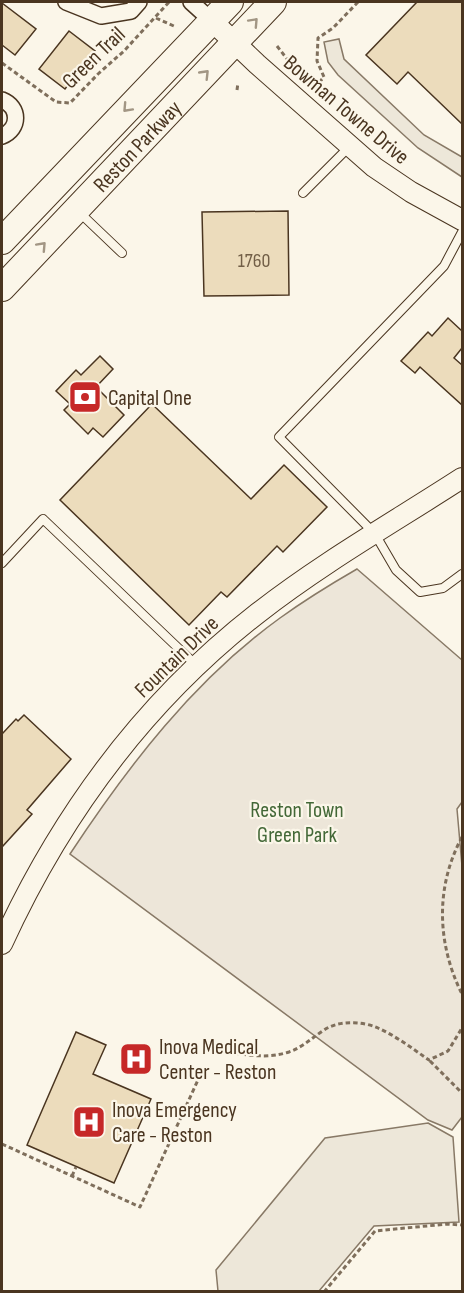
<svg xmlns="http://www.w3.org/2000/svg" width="464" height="1293" viewBox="0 0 464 1293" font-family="'Sofia Sans Condensed',sans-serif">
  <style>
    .green { fill: #ede6d9; stroke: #887966; stroke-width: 1.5 }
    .parking { fill: #ede7d9; stroke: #887966; stroke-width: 1.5 }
    .building { fill: #ecdcbc; stroke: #4a3520; stroke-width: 1.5 }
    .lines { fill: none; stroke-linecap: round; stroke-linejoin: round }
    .service-casing { stroke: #4a3520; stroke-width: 10 }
    .minor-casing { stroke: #4a3520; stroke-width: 18 }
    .tertiary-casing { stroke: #4a3520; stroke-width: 22 }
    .primary-casing { stroke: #4a3520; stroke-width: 28 }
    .path { stroke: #7f6f5c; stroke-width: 3; stroke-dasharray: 4.5 3; stroke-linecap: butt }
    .service { stroke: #fbf6e9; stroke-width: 8 }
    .minor { stroke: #fbf6e9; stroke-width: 15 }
    .tertiary { stroke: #fbf6e9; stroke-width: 20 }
    .primary { stroke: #fbf6e9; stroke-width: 26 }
    .oneway { stroke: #a29684 }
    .labels { text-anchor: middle; stroke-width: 4.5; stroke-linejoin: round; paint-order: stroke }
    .number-label { font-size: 20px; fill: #725f47 }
    .street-label { font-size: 22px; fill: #4a3520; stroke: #fbf6e9 }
    .poi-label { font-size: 22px; fill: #4a3520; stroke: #fbf6e9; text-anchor: start }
    .park-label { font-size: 22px; fill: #436837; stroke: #fbf6e9 }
  </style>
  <rect width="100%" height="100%" fill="#fbf6e9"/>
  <!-- green -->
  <path class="green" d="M357 569 462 660V802L457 809 462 866V1117L452 1130 428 1120 70 854C128 766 194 680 280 618 305 600 331 584 357 569Z"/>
  <!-- parking -->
  <path class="parking" d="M339 39 344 59 424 135 462 157V177L418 148 338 75 328 62 324 42Z
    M428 1123 453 1137 459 1222 374 1226 319 1291H218L216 1270 325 1138Z"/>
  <!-- building -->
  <path class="building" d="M417 2H462V124L408 72 397 84 366 55Z
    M2 3 36 29 15 55 2 45Z
    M69 31 95 51 65 89 39 69Z
    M288 211 289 295 204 296 202 212Z
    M448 318 462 331V348L454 358 462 365V405L420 367 415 373 401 361 428 332 432 336Z
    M100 356 113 369 96 387 124 415 103 437 93 428 88 434 64 410 70 404 56 391 76 370 81 375Z
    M152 404 251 499 284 465 327 507 283 552 277 546 227 597 221 592 189 625 60 500Z
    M24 715 71 759 27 810 32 814 2 847V734L16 719 18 721Z
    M76 1032 106 1045 93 1074 151 1099 114 1183 27 1145Z"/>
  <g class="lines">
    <defs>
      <path id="service" d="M303 193 349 147
        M80 213 122 253
        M462 232 444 266 279 437 375 534 396 570 420 592 443 588 462 574
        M2 563 43 519 196 665"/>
      <path id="minor" d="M66 2 101 16 131 11 139 2
        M191 2 212 21
        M2 100C20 107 20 129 2 136"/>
      <path id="tertiary" d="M212 21 257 64 374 167 411 192 462 220
        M2 944C61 815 145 701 258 613 322 563 394 522 462 478"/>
      <g id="primary">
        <path d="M2 241 230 2"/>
        <path id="s1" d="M2 288 273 2"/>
      </g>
    </defs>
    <!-- service casing -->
    <use href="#service" class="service-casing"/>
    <!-- minor casing -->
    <use href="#minor" class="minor-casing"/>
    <!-- tertiary casing -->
    <use href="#tertiary" class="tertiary-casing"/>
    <!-- primary casing -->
    <use href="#primary" class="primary-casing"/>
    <!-- path -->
    <path class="path" d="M156 18 176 27
      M277 46 294 68 309 83
      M2 63 56 102 70 103 98 74 124 51 169 2
      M314 88 324 77 317 61 318 38 333 28 358 2
      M237 90 238 83
      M462 837C435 887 437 944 462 994
      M234 1053C254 1056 270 1058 289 1052 303 1047 312 1038 324 1030 339 1020 362 1021 378 1028 396 1036 413 1049 429 1060L448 1051 462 1028
      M430 1061 462 1093
      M2 1144 140 1207 203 1069
      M72 1176 76 1167
      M324 1292 375 1231 447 1224 462 1225"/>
    <!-- service -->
    <use href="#service" class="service"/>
    <!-- minor -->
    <use href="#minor" class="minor"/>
    <!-- tertiary -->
    <use href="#tertiary" class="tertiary"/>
    <!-- primary -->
    <use href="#primary" class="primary"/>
  </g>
  <!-- one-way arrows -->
  <defs><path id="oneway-chevron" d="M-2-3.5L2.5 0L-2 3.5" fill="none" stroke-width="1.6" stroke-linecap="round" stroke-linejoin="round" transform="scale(1.5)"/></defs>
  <g class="oneway">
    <use href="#oneway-chevron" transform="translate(254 22) rotate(-47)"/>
    <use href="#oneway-chevron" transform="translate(205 74) rotate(-46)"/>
    <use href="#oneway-chevron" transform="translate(127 108) rotate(133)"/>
    <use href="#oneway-chevron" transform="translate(42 246) rotate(-47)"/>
  </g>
  <!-- icons -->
  <defs>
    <symbol id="bank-square" viewBox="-11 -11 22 22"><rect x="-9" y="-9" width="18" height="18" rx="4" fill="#c62828" stroke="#fbf6e9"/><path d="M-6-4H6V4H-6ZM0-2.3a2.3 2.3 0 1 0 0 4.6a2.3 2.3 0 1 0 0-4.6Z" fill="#fff"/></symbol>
    <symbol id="hospital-square" viewBox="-11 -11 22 22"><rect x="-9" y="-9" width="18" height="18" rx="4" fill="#c62828" stroke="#fbf6e9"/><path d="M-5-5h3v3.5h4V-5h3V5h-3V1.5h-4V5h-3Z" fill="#fff"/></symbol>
  </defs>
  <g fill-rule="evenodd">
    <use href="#bank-square" x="66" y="378" width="38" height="38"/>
    <use href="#hospital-square" x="117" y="1040" width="38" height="38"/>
    <use href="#hospital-square" x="70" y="1103" width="38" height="38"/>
  </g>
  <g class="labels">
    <!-- number labels -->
    <g class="number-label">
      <text x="254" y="267">1760</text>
    </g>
    <!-- street labels -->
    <g class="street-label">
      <text transform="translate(93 57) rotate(-44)" y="8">Green Trail</text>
      <text transform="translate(347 109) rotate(40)" y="8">Bowman Towne Drive</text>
      <text dy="8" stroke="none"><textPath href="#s1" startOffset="196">Reston Parkway</textPath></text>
      <text transform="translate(176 656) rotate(-44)" y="8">Fountain Drive</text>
    </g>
    <!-- poi labels -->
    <g class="poi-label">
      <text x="108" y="405">Capital One</text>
      <text x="159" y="1054">Inova Medical<tspan x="159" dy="25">Center - Reston</tspan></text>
      <text x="112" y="1117">Inova Emergency<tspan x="112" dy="25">Care - Reston</tspan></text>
    </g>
    <!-- park labels -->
    <g class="park-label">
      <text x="297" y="817">Reston Town<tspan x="297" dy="25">Green Park</tspan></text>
    </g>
  </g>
  <!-- border -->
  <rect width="464" height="1293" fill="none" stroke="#4a3520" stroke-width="6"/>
</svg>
